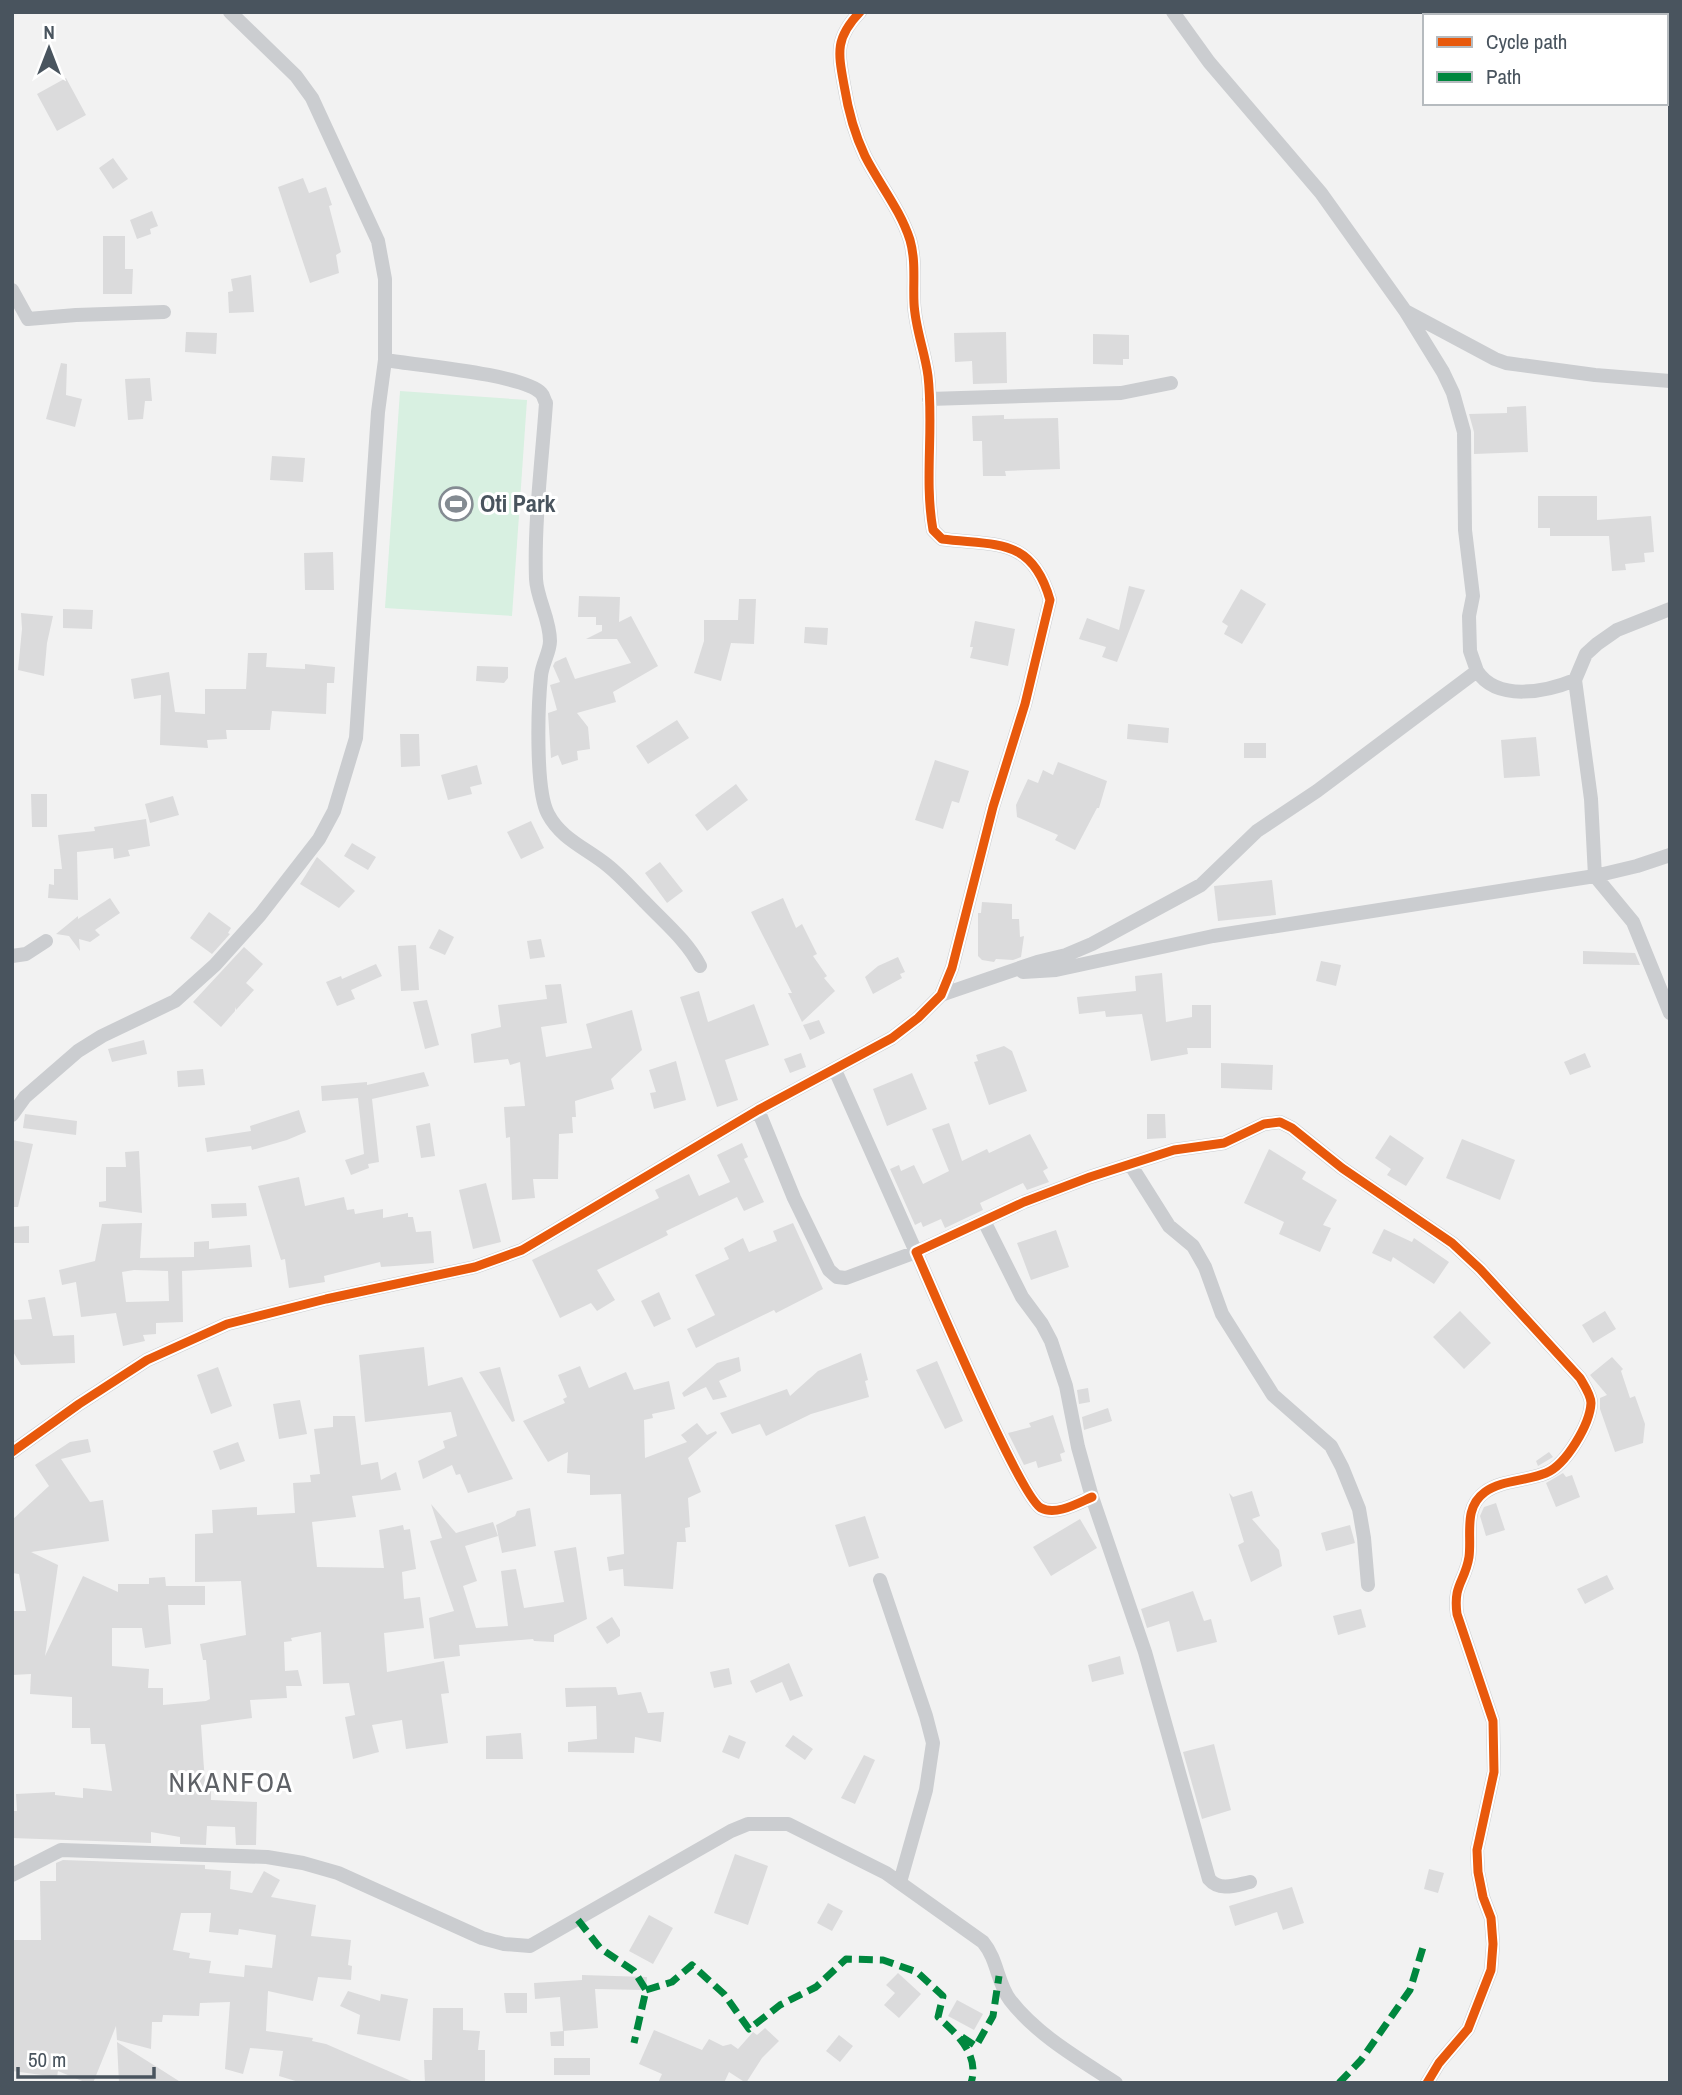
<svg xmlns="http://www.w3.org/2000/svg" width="1682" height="2095" viewBox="0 0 1682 2095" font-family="'Archivo Narrow',sans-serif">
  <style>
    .park { fill: #d8f0e1 }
    .building { fill: #dbdbdc; fill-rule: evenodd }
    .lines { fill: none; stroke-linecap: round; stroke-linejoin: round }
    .minor { stroke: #cbcdd0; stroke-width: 14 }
    .quiet { stroke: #00873e; stroke-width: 7; stroke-dasharray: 14 7; stroke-linecap: butt }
    .cycleway-casing { stroke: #fff; stroke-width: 13 }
    .cycleway { stroke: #e8590c; stroke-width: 9 }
    .labels { text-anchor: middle; stroke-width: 6; stroke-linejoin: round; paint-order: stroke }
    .poi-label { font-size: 24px; font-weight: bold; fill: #49545e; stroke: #fff; text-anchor: start }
    .quarter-label { font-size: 28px; letter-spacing: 2px; fill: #5e6166; stroke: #fff }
  </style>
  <rect width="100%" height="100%" fill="#f2f2f2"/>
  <!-- park -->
  <path class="park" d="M400 391 527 400 512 616 385 608Z"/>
  <!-- building -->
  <path class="building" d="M66 78 86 115 57 131 37 94Z
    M113 158 128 179 113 189 99 168Z
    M303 178 309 193 326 187 332 205 329 206 341 252 336 255 339 273 310 283 278 187Z
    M152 211 158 226 150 229 151 234 137 239 130 220Z
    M103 236H125V269H133L132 294H103Z
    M251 275 254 312 229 313 228 292 233 291 231 279Z
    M186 332 217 333 216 354 185 352Z
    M1006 332 1007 383 973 384 972 361 955 362 954 333Z
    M1093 334 1129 335V359H1123V365L1093 364Z
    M61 363 67 364 66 395 82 399 75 427 46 419Z
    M150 378 152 401H145L143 419 128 420 125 379Z
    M1526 406 1528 452 1474 454V432L1469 414 1507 413V407Z
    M1004 415V419L1058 418 1060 469 1005 471 1006 476H983L982 441H973L972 416Z
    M272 456 305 458 303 482 270 480Z
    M1538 496H1597V520L1651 516 1654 552 1644 553 1645 562 1625 564 1626 570 1612 571 1609 536H1550V528H1538Z
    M333 552 334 590H305L304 553Z
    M1129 586 1145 590 1117 662 1102 657 1106 647 1079 639 1087 618 1119 630Z
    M1241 589 1266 604 1242 644 1224 634 1228 626 1222 622Z
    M579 596 620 597 619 622 631 616 658 666 613 692 616 702 577 713 588 727 590 749 577 751 578 760 562 765 558 755 551 758 548 713 557 710 550 685 560 682 553 666 555 662 566 657 575 679 631 663 617 639H586L602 631V625H596V617H578Z
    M739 599H756L754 644 731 643 721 681 694 673 704 641V620H738Z
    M63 609 93 610 92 629 63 628Z
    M21 613 53 616 47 643 44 676 18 670 22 629Z
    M975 621 1015 629 1008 666 970 658 973 647H970Z
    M805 627 828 628 827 645 804 643Z
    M248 653H267L266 667 305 669V664L335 667 334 683H327L326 714 272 711 270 730H226L227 739 207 740 208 748 160 745 161 695 134 699 131 679 169 672 175 712 205 714V689H246Z
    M477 666 508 667V678L504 683 476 681Z
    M677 720 689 738 648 764 636 746Z
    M1128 724 1169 728 1168 743 1127 739Z
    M400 734H419L420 766 401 767Z
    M1536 737 1540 776 1504 778 1501 740Z
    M1244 743H1266V758H1244Z
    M935 760 969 771 959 803 952 801 943 829 915 820Z
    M1058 762 1107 781 1099 808H1097L1075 850 1055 840 1058 835 1017 817 1016 805 1028 779 1038 783 1043 770 1053 775Z
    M477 765 482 784 470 787 472 794 448 800 441 775Z
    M736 784 748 800 707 831 695 815Z
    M31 794H47V827H32Z
    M173 796 179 815 150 823 145 804Z
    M146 819 150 846 128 850 130 856 114 859 113 848 77 852 78 900 48 898 49 884 54 885V869H62L58 835 95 831 94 827Z
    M531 821 544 848 521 859 507 832Z
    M352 843 376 857 368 870 344 856Z
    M317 857 355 891 339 908 300 884Z
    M660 862 683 891 667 903 645 873Z
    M1272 880 1276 915 1218 921 1214 886Z
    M110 898 120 913 95 930 100 935 90 942 79 939 80 951 69 936 56 934 78 916V919Z
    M783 898 796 928 802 924 817 954 813 956 827 976 824 978 835 991 802 1022 788 993H792L751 912Z
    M982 902 1012 904V919H1019L1020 937 1024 936 1021 957 1013 960 996 959 994 962 982 960 978 956V913H981Z
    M209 912 231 928 228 933 230 934 212 954 190 938Z
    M439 929 454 937 445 955 429 948Z
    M541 939 545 957 530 959 527 941Z
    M416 945 419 990 401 991 398 946Z
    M244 947 263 964 246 983 254 990 236 1010 235 1007V1011L221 1027 193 1002Z
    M1583 951 1635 953 1640 965 1583 964Z
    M898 957 905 972 900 974 902 978 873 994 865 977 878 966Z
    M1321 961 1341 965 1336 986 1316 981Z
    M376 964 382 976 351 990 355 999 337 1006 326 982 341 976 342 979Z
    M1162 973 1166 1022 1192 1017V1005H1211V1048H1187L1188 1054 1151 1061 1142 1014 1106 1017 1105 1011 1079 1014 1077 997 1136 991 1135 976Z
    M561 984 567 1023 541 1027 546 1057 592 1048 586 1024 632 1010 642 1050 611 1079 614 1089 575 1101 576 1117H572L573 1133 559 1134 558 1179H533L535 1198 512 1200 510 1137 506 1138 504 1107 525 1106 520 1062 510 1065 508 1059 474 1063 471 1034 501 1027 498 1005 547 999 545 985Z
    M699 991 708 1022 754 1004 769 1045 725 1060 738 1100 717 1107 680 997Z
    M427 1000 439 1045 425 1049 413 1002Z
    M819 1020 825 1033 810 1040 803 1025Z
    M144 1040 147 1054 112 1062 108 1049Z
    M1004 1046 1012 1051 1027 1091 989 1105 974 1062 978 1061 976 1055Z
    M801 1053 806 1067 790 1073 784 1059Z
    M1585 1053 1591 1067 1570 1075 1564 1062Z
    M676 1061 686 1100 654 1109 650 1093 656 1092 649 1070Z
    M1221 1063 1273 1065 1272 1090 1221 1088Z
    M203 1069 205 1085 178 1087 177 1071Z
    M424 1072 429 1086 372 1099 379 1162 368 1164 369 1168 351 1175 345 1160 364 1154 358 1098 322 1101 321 1086 367 1082V1085Z
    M912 1073 927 1109 887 1126 873 1089Z
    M299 1110 306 1132 287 1140 252 1150 251 1146 207 1152 205 1138 251 1131 250 1126Z
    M25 1114 77 1121 76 1135 23 1128Z
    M1147 1114H1165L1166 1138 1147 1139Z
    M430 1123 435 1156 421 1158 416 1126Z
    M949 1123 962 1161 987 1149 989 1153 1030 1134 1048 1168 1043 1171 1049 1182 1027 1190 1023 1183 980 1203 983 1210 945 1228 941 1219 923 1227 921 1222 915 1225 890 1169 899 1165 901 1171 914 1165 923 1184 949 1171 932 1129Z
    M1390 1135 1424 1158 1406 1186 1387 1175 1391 1169 1375 1158Z
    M1462 1139 1515 1160 1500 1200 1446 1178Z
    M12 1140 33 1144 18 1207H12Z
    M742 1143 748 1157 744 1159 764 1202 744 1211 737 1197 666 1231 668 1235 597 1270 615 1300 597 1311 591 1303 560 1318 532 1260 659 1198 655 1190 689 1174 699 1196 730 1182 717 1155Z
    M1269 1149 1306 1172 1302 1179 1337 1200 1323 1225 1331 1228 1320 1252 1279 1234 1284 1222 1244 1203Z
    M139 1151 142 1213 99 1207V1202L106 1201V1167H126L125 1152Z
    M299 1177 305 1206 344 1197 347 1210 354 1209 355 1214 383 1209V1218L408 1213V1217H413L416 1232 431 1231 434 1263 381 1267 380 1262 324 1276 325 1282 289 1288 285 1259 281 1260 258 1186Z
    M486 1183 501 1242 473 1249 459 1190Z
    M246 1203 247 1216 212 1218 211 1204Z
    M142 1223 140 1258 194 1257V1242L209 1241V1249L250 1245 252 1267 182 1271 183 1322 156 1323V1334L143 1335 145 1341 123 1346 116 1313 81 1317 76 1282 62 1285 59 1270 95 1261 102 1224ZM134 1270 168 1271 169 1301 126 1302 122 1272Z
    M793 1223 823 1289 776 1313 774 1310 696 1348 687 1329 715 1315 695 1275 729 1259 724 1248 743 1238 749 1252 777 1241 773 1231Z
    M29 1226V1243H12V1227Z
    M1384 1229 1412 1242 1414 1238 1449 1262 1434 1284 1393 1257 1391 1262 1372 1253Z
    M1056 1230 1069 1267 1031 1280 1017 1243Z
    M659 1292 671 1319 654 1327 641 1301Z
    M45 1297 53 1336 74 1335 75 1363 21 1365 12 1350V1320L32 1319 28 1300Z
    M1460 1311 1491 1343 1464 1369 1433 1337Z
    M1605 1311 1616 1329 1593 1343 1582 1325Z
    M424 1347 428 1386 462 1377 513 1479 468 1493 460 1474 456 1475 452 1465 423 1479 418 1461 445 1448 443 1441 457 1436 451 1412 365 1422 359 1355Z
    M861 1353 868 1380 865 1381 869 1397 811 1414 766 1436 760 1424 732 1434 720 1413 787 1389 790 1396 818 1371Z
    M739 1357 741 1371 719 1381 727 1397 713 1400 706 1387 684 1397 682 1393 717 1363Z
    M1612 1357 1623 1369 1621 1371 1630 1398 1635 1396 1645 1424 1643 1443 1615 1452 1600 1409V1398L1607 1395 1590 1375Z
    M937 1361 963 1421 945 1429 916 1370Z
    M580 1366 589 1388 626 1372 634 1390 669 1381 675 1409 652 1414 653 1418 644 1420 645 1458 687 1442 681 1435 697 1423 707 1435 716 1431 717 1433 688 1458 701 1492 688 1498 690 1527 685 1528 686 1542H677L673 1589 624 1586 623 1569 609 1571 607 1557 624 1554 621 1494 590 1495V1475L567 1473 568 1452 548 1462 523 1421 565 1403 563 1399 567 1397 558 1375Z
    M218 1367 232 1406 211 1414 197 1375Z
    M500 1367 515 1421 512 1422 479 1372Z
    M1088 1388 1090 1402 1079 1404 1077 1390Z
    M300 1400 307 1434 279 1439 273 1404Z
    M1108 1408 1112 1421 1084 1430 1082 1417Z
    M1053 1415 1065 1452 1060 1454 1062 1461 1038 1468 1036 1461 1024 1465 1008 1433 1031 1427 1029 1423Z
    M333 1416H355L361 1465 378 1462 381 1480 396 1472 401 1490 352 1496 356 1517 312 1522 317 1567 384 1568 379 1530 403 1525 404 1530 410 1529 416 1569 402 1572 404 1599 420 1597 424 1628 384 1633 387 1672 444 1661 449 1693 441 1694 448 1743 406 1749 402 1720 372 1725 379 1752 353 1759 345 1717 355 1715 349 1683 323 1684 321 1632 291 1638 292 1641 284 1642 285 1671 298 1670 302 1686H286L287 1698 250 1700 252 1718 201 1725 205 1783H211V1800L257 1802 256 1845H236L235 1827 207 1826 206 1845 180 1844V1837L151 1832V1843L12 1838V1811H17L16 1794 55 1792V1795L83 1798V1788L112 1791 105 1744H91L90 1728H72V1697L30 1694 31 1674 12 1675V1611H26L19 1574 12 1573V1520L49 1486 35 1465 70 1442 88 1439 91 1452 61 1459 90 1502 103 1500 109 1541 31 1552 58 1565 45 1656 83 1576 118 1592V1584H149V1578L165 1577 166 1586H205V1605H168L171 1644 145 1648 142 1628H112V1666L149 1669 148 1688H163V1705L206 1701 210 1699 206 1660H203L200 1644 246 1635 241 1581 195 1582V1534L213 1533 212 1510 257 1507V1515L295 1513 293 1483 311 1482 310 1475 320 1474 314 1429 333 1427Z
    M238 1442 245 1461 220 1470 213 1451Z
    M1549 1452 1553 1457 1538 1466 1536 1461Z
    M1563 1473 1566 1477 1572 1475 1580 1497 1556 1507 1546 1483Z
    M1252 1491 1260 1516 1252 1519 1279 1550 1282 1566 1251 1582 1238 1545 1244 1542 1229 1493 1233 1497Z
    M1496 1503 1505 1530 1486 1536 1480 1516 1484 1507Z
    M431 1504 456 1533 493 1522 498 1536 465 1546 477 1581 463 1586 476 1628 508 1626 501 1571 516 1569 524 1608 564 1602 554 1551 576 1547 587 1619 554 1635V1642L534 1641 533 1639 459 1645 460 1656 434 1659 429 1618 454 1611 430 1541 442 1538Z
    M530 1508 536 1546 502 1553 496 1525 515 1516 517 1511Z
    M865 1516 879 1558 849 1567 835 1525Z
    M1080 1519 1097 1548 1051 1576 1033 1547Z
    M1350 1525 1355 1543 1326 1551 1321 1533Z
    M1607 1575 1614 1589 1585 1604 1577 1589Z
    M1193 1591 1204 1621 1211 1619 1217 1642 1177 1652 1169 1621 1147 1628 1141 1609Z
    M1361 1609 1366 1627 1338 1635 1333 1616Z
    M612 1617 620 1630V1636L607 1644 596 1627Z
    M1120 1656 1124 1674 1092 1682 1088 1665Z
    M789 1663 803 1696 790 1701 782 1682 756 1693 750 1681Z
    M729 1668 732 1684 714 1688 710 1672Z
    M616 1687 618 1695 641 1692 648 1713 664 1712 661 1742 635 1737 634 1753 568 1752V1742L597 1739 596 1706 566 1707 565 1688Z
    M521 1733 523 1759H486V1736Z
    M729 1735 746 1742 739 1759 722 1752Z
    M793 1735 813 1749 805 1760 785 1746Z
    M1214 1744 1231 1810 1202 1819 1183 1752Z
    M864 1755 875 1760 855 1804 841 1798Z
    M735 1854 768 1866 748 1925 714 1913Z
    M63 1860 205 1865V1869L231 1871 230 1889 252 1893 264 1871 280 1880 271 1897 316 1905 311 1936 351 1940 348 1965 352 1966 351 1980 318 1977 313 2001 268 1991 266 2031 313 2038 312 2041 326 2044 416 2083H302L279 2076 283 2051 250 2048 243 2074 225 2069 230 2002 200 2003 199 2016 163 2015 162 2022H152L151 2049 117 2040 116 2026 93 2083H87L58 2071 57 2077 12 2071V1940H41L40 1881H56V1863ZM181 1913H211L209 1932 238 1935 239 1929 276 1935 272 1968 245 1965 244 1977 209 1973 211 1961 189 1958 190 1953 173 1950Z
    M1429 1869 1444 1873 1438 1893 1424 1889Z
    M1292 1887 1304 1923 1283 1930 1277 1912 1235 1926 1229 1906Z
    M828 1903 843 1911 832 1931 817 1923Z
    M649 1915 673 1928 653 1964 629 1951Z
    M898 1973 921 1994 899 2018 884 2005 895 1993 886 1985Z
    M582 1975 647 1977 646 1990 595 1989 598 2028 563 2031 560 1997 535 1999 534 1983 582 1980Z
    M348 1991 380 2001 381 1994 408 1999 400 2041 357 2034 360 2015 340 2006Z
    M504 1993H527V2013H506Z
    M957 2000 983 2014 974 2030 948 2016Z
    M433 2008H463V2030L480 2031 478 2050H485V2083H425L424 2060H432Z
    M765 2028 779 2041 762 2058 746 2083 729 2072 724 2083H658L662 2074 639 2064 654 2030 702 2050 709 2039 723 2046 731 2044 738 2049 753 2032 757 2035Z
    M564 2031V2046H551L550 2032Z
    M839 2035 853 2046 840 2062 826 2051Z
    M117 2042 160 2069 182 2083H119Z
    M554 2058H590V2075H554Z"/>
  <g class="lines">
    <!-- minor -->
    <path class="minor" d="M12 290 28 319 76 315 164 312
      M1407 312 1495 359 1506 363 1595 375 1670 381
      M385 360C414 365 523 374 541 393 544 396 544 400 546 403 542 461 534 521 536 579 537 599 550 619 550 641 550 652 542 664 541 676 538 705 535 790 548 814 561 839 586 848 607 865 621 876 633 890 645 902 665 923 687 941 700 966
      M929 399 1121 393 1171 383
      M1477 671C1497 702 1546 692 1575 680
      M1670 855 1637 866 1595 876 1633 922 1670 1013
      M12 956 26 954 46 941
      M1023 972 1056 970 1213 936 1595 876 1591 799 1575 680 1586 654 1597 644 1617 630 1670 609
      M941 995 1037 962 1066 955 1092 944 1201 885 1257 831 1317 791 1477 671 1470 651 1469 616 1473 596 1465 530 1464 432 1453 393 1443 372 1406 312 1321 193 1209 62 1173 12
      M758 1110 794 1198 829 1270 837 1277 846 1278 916 1252 835 1070
      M12 1115 25 1097 78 1051 102 1036 175 1001 215 965 260 915 319 839 334 811 356 738 378 412 385 360V279L378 241 312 98 296 76 230 12
      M1130 1164 1169 1226 1193 1246 1205 1267 1222 1314 1273 1395 1331 1446 1342 1467 1359 1509 1364 1538 1368 1585
      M984 1221 1022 1297 1042 1324 1051 1341 1066 1386 1078 1447 1092 1497 1145 1652 1209 1879C1220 1892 1236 1885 1250 1882
      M12 1452 79 1404 147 1360 227 1324 326 1299 475 1267 522 1250 758 1110 892 1038 918 1018 941 995 952 968 993 807 1025 704 1050 600C1032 537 997 546 942 539L933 530C924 480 934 427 928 376 925 352 915 328 914 303 913 282 916 261 910 240 900 209 879 184 865 156 854 133 848 110 844 85 838 52 835 38 860 12
      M1092 1497C1078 1503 1056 1516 1041 1508 1020 1497 932 1288 916 1252L1024 1202 1090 1177 1174 1150 1224 1143 1264 1124 1280 1122 1292 1128 1342 1168 1452 1243 1480 1269 1580 1378C1584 1385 1591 1395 1591 1403 1590 1424 1566 1465 1546 1473 1527 1481 1501 1480 1485 1492 1463 1508 1472 1534 1469 1557 1465 1582 1453 1584 1457 1614L1493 1721 1494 1772 1477 1850 1478 1872 1483 1897 1491 1918 1493 1944 1491 1970 1468 2029 1439 2063 1427 2083
      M880 1580 926 1716 933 1743 926 1790 900 1882
      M12 1875 61 1850 267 1857 303 1863 338 1873 482 1938 504 1944 530 1946 731 1831 748 1824H788L886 1873 983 1942C998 1960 997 1983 1010 2000 1037 2035 1079 2059 1116 2083"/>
    <!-- quiet -->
    <path class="quiet" d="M578 1920 600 1948 634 1971 646 1990 634 2043
      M646 1990 672 1982 692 1965 724 1994 749 2029 780 2005 816 1987 846 1959 883 1960 917 1972 943 1996 938 2017C957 2034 980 2055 971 2083
      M962 2037 976 2046 993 2016 999 1976
      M1339 2083 1361 2060 1410 1990 1424 1944"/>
    <defs>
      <path id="cycleway" d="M12 1452 79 1404 147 1360 227 1324 326 1299 475 1267 522 1250 758 1110 892 1038 918 1018 941 995 952 968 993 807 1025 704 1050 600C1032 537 997 546 942 539L933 530C924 480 934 427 928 376 925 352 915 328 914 303 913 282 916 261 910 240 900 209 879 184 865 156 854 133 848 110 844 85 838 52 835 38 860 12
        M1092 1497C1078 1503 1056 1516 1041 1508 1020 1497 932 1288 916 1252L1024 1202 1090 1177 1174 1150 1224 1143 1264 1124 1280 1122 1292 1128 1342 1168 1452 1243 1480 1269 1580 1378C1584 1385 1591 1395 1591 1403 1590 1424 1566 1465 1546 1473 1527 1481 1501 1480 1485 1492 1463 1508 1472 1534 1469 1557 1465 1582 1453 1584 1457 1614L1493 1721 1494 1772 1477 1850 1478 1872 1483 1897 1491 1918 1493 1944 1491 1970 1468 2029 1439 2063 1427 2083"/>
    </defs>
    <!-- cycleway casing -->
    <use href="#cycleway" class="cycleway-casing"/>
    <!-- cycleway -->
    <use href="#cycleway" class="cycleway"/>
  </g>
  <!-- icons -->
  <defs>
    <symbol id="stadium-ring" viewBox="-11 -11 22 22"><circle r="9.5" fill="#fff" stroke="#848b92" stroke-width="1.5"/><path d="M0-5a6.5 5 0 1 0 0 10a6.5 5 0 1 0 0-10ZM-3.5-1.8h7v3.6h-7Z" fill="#848b92"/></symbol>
  </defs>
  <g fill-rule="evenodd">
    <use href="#stadium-ring" x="437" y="485" width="38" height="38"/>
  </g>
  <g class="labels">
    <!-- poi labels -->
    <g class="poi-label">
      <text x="480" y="512">Oti Park</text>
    </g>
    <!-- quarter labels -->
    <g class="quarter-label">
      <text x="231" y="1792">NKANFOA</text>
    </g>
  </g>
  <!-- border -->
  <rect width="1682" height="2095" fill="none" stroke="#49545e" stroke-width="28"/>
  <!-- legend -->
  <rect x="1423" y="14" width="245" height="91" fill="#ffffff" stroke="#b6bbbf" stroke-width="2"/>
  <rect x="1437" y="37" width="35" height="10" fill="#e8590c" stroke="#b6bbbf" stroke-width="2"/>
  <text x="1486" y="49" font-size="21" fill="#49545e">Cycle path</text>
  <rect x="1437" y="72" width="35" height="10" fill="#00873e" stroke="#b6bbbf" stroke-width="2"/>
  <text x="1486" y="84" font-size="21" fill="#49545e">Path</text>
  <!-- north arrow -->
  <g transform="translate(49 49)" stroke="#ffffff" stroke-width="5" paint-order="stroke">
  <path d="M0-5L12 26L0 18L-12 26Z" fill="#49545e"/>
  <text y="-10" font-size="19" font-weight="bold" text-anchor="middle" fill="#49545e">N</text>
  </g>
  <!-- scale -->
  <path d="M18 2067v10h136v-10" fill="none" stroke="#49545e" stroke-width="3.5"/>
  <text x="28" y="2067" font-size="21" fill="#49545e" stroke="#ffffff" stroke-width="5" paint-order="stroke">50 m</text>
</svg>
